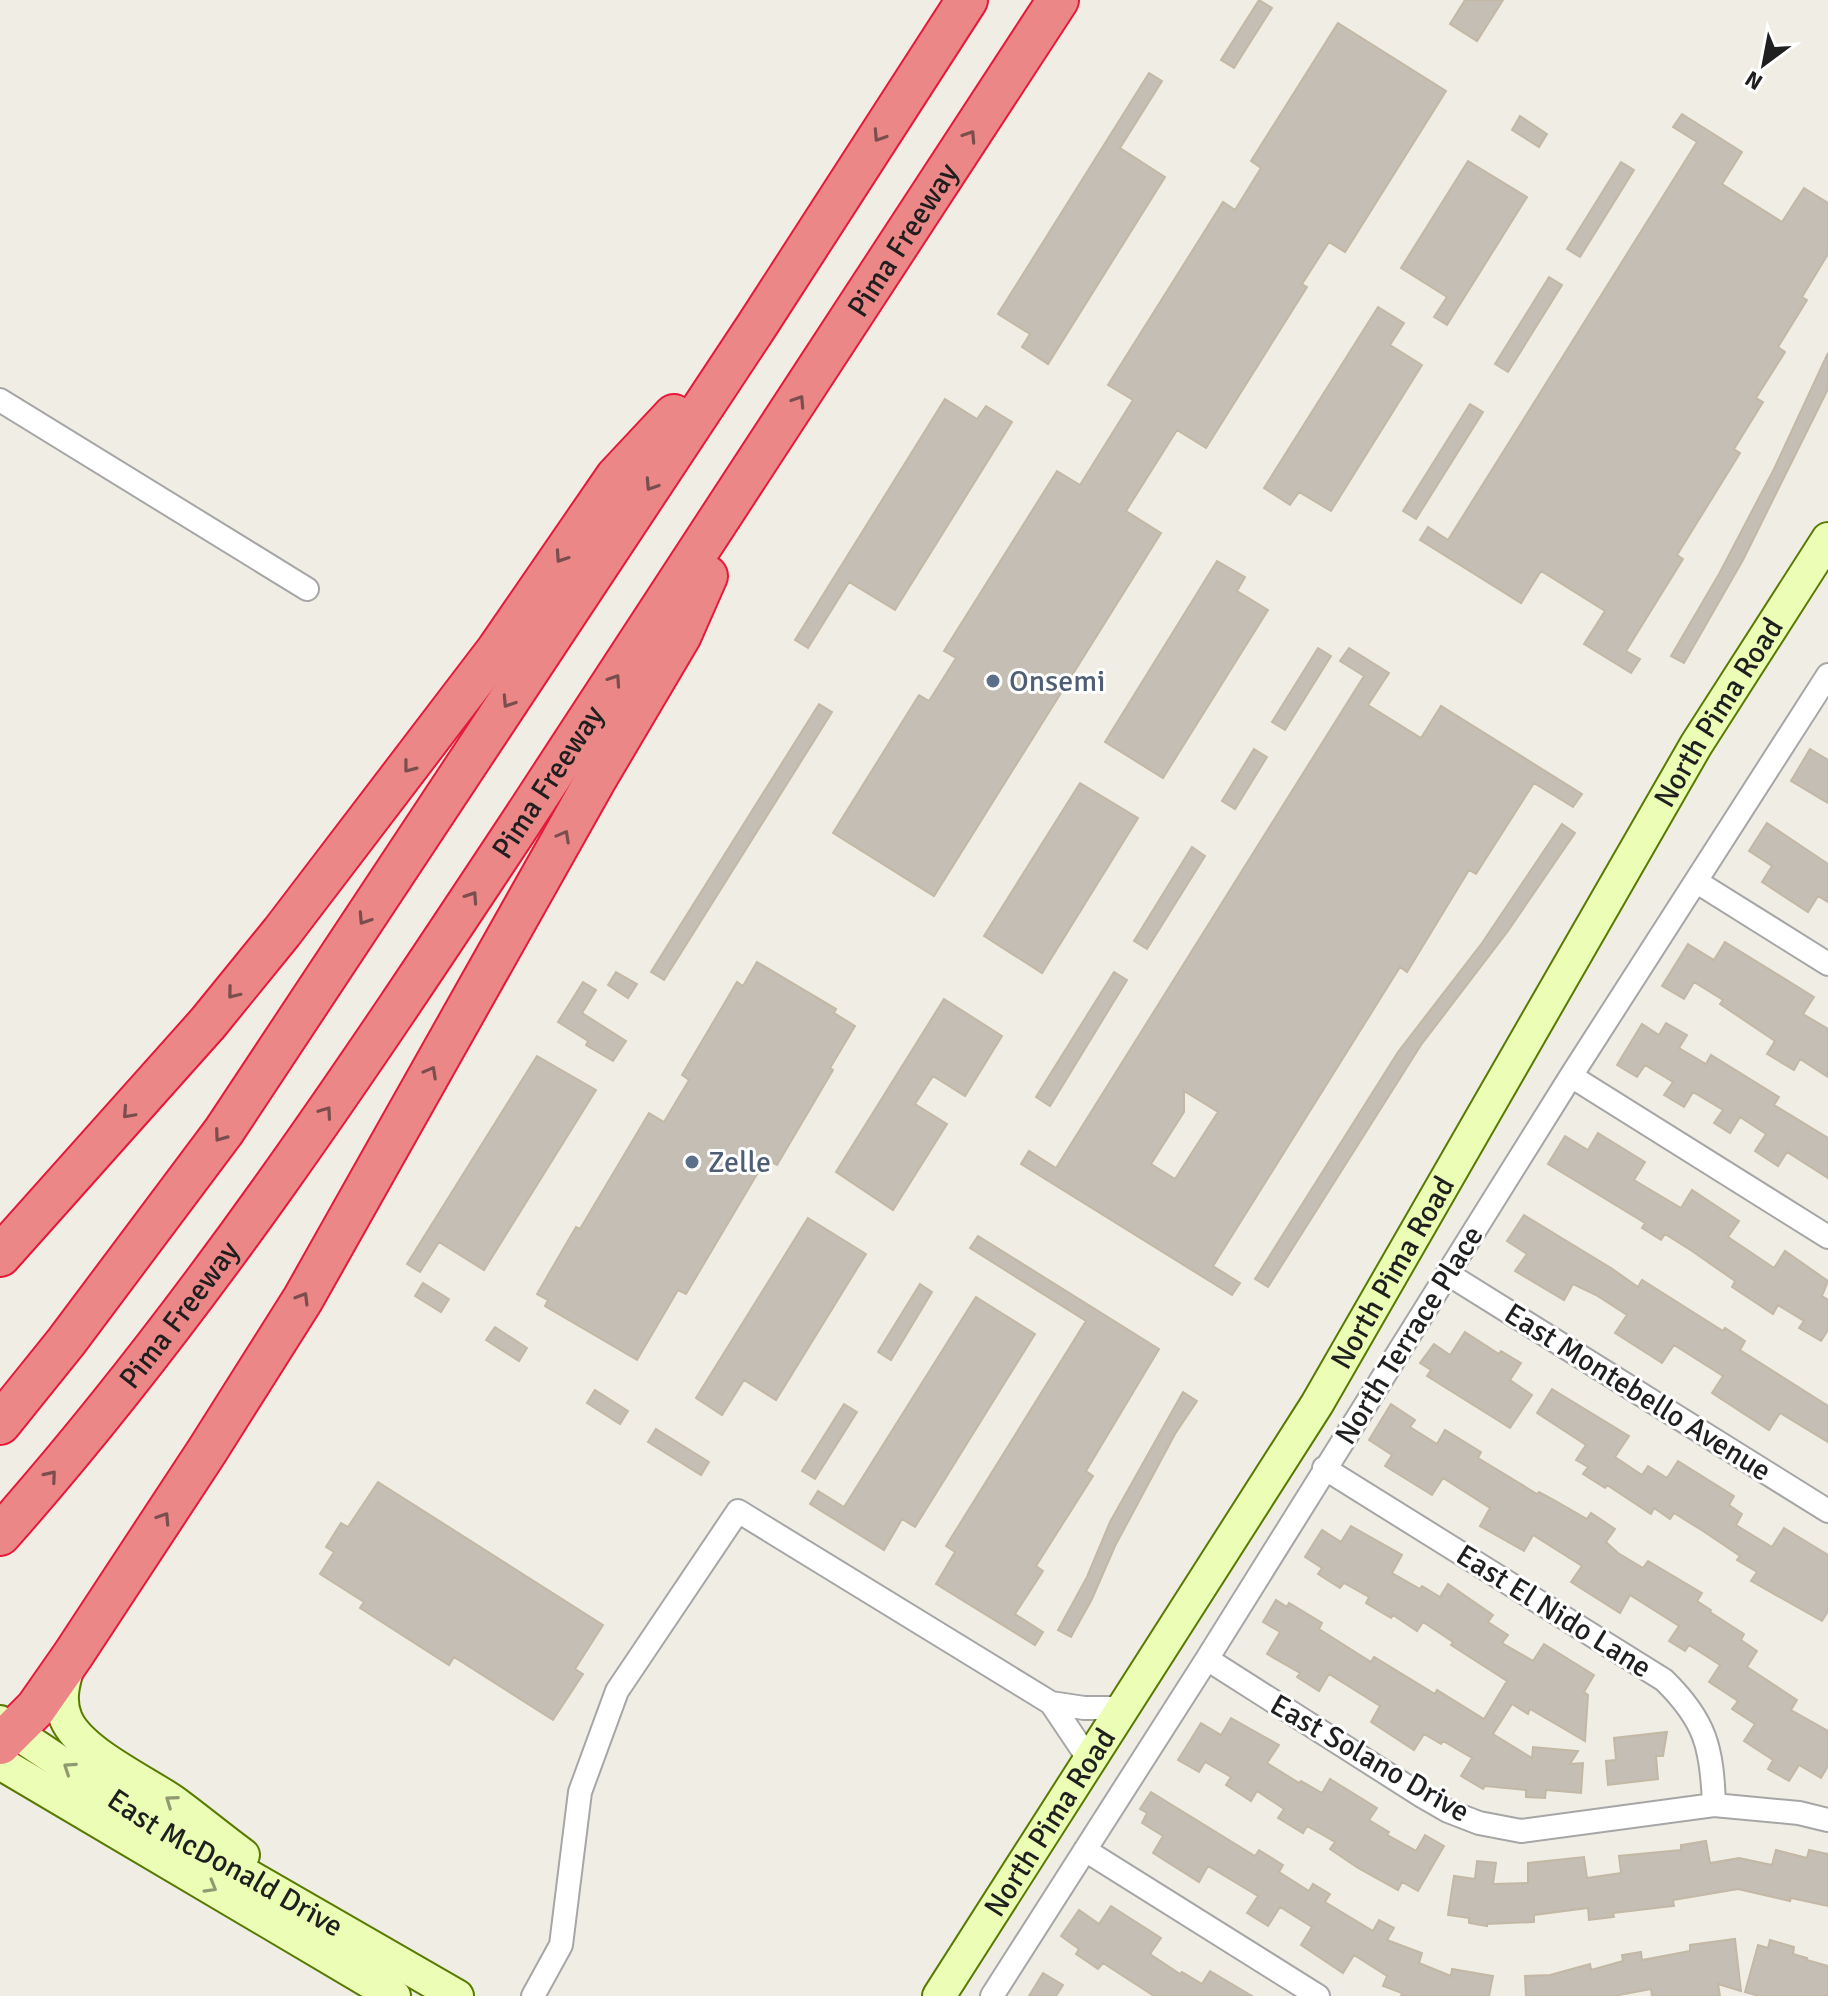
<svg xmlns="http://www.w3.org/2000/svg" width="1828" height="1996" viewBox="0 0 1828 1996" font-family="Signika,sans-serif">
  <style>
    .building { fill: #c5beb4; stroke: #c3b8a5; stroke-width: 2; fill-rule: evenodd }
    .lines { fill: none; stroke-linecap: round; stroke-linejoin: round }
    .minor-casing { stroke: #a6a6a6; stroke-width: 26 }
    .secondary-casing { stroke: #577b00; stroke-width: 36 }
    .motorway-casing { stroke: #e6193a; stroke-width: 44 }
    .minor { stroke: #fff; stroke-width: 22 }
    .secondary { stroke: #ecfdb5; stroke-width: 32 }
    .motorway { stroke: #ec8787; stroke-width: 40 }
    .oneway { stroke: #7b4e4e }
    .oneway2 { stroke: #909972 }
    .service-dot { fill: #5c6f8a; stroke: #fff; stroke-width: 3 }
    .labels { text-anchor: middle; stroke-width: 6; stroke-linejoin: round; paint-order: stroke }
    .street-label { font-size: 30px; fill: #1f1f1f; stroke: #fff }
    .service-label { font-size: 30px; fill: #4e5e75; stroke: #fff; text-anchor: start }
  </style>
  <rect width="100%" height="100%" fill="#f0eee4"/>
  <!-- building -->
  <path class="building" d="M1259 0 1272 8 1234 68 1221 60Z
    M1465 0H1503L1477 41 1450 24Z
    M1338 23 1446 91 1345 252 1329 242 1302 284 1307 287 1206 448 1177 430 1126 511 1161 533 934 896 833 833 919 695 929 701 956 658 944 651 1057 471 1080 485 1133 400 1108 385 1223 202 1235 210 1261 168 1251 161Z
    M1149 73 1162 81 1120 148 1165 177 1048 364 1022 347 1030 334 998 314Z
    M1682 114 1742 152 1722 184 1782 222 1804 188 1828 203V254L1802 297 1807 300 1778 347 1785 352 1756 398 1763 402 1734 449 1740 453 1677 555 1683 559 1626 651 1640 659 1631 673 1584 644 1605 611 1541 571 1521 603 1420 540 1428 527 1448 540 1697 142 1673 127Z
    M1520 116 1547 134 1539 147 1512 130Z
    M1468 161 1527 197 1447 325 1434 317 1447 297 1401 268Z
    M1621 162 1634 170 1580 257 1567 249Z
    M1549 277 1562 285 1508 372 1495 364Z
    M1378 307 1404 323 1390 345 1422 365 1331 511 1299 492 1290 505 1264 488Z
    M1828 353V389L1743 560 1684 663 1671 656 1719 574 1774 469Z
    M945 399 977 419 986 406 1012 422 895 610 849 582 808 648 795 640Z
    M1470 404 1483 412 1416 519 1403 511Z
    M1217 561 1245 577 1237 591 1268 610 1163 778 1105 742Z
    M1318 648 1331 656 1285 730 1272 722Z
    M1349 648 1389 673 1368 705 1421 738 1441 706 1582 794 1573 807 1534 783 1476 874 1469 870 1407 972 1400 967 1213 1266 1240 1283 1232 1295 1021 1164 1029 1151 1056 1168 1364 676 1340 661ZM1184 1091 1218 1112 1175 1179 1151 1164 1184 1112Z
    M819 704 832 712 664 980 651 972Z
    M1254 749 1267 757 1235 809 1222 801Z
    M1810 749 1828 760V803L1791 781Z
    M1080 783 1138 818 1042 973 984 936Z
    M1767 823 1828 864V902L1818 896 1808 912 1762 882 1772 866 1749 851Z
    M1562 824 1575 833 1508 931 1421 1045 1268 1287 1255 1279 1398 1052 1482 943Z
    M1192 847 1205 856 1147 949 1134 941Z
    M1725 942 1814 997 1803 1014 1828 1029V1077L1800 1059 1794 1070 1767 1054 1775 1041 1720 1004 1723 1000 1694 982 1684 999 1662 986 1688 944 1714 960Z
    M757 962 836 1009 834 1013 855 1026 830 1068 833 1070 777 1165 766 1159 686 1294 678 1290 637 1360 545 1306 548 1300 537 1294 576 1227 580 1229 649 1113 664 1122 689 1080 682 1075 737 982 743 986Z
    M616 972 637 984 628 998 608 985Z
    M1114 972 1127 980 1050 1106 1036 1097Z
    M583 982 596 990 582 1013 626 1041 613 1061 586 1045 588 1041 558 1022Z
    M944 999 1002 1036 965 1096 933 1076 915 1104 947 1124 893 1210 836 1172Z
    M1666 1023 1687 1035 1679 1048 1706 1064 1711 1055 1779 1097 1774 1105 1828 1138V1178L1787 1152 1778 1166 1755 1151 1766 1134 1740 1117 1730 1133 1714 1123 1723 1110 1693 1092 1684 1107 1664 1095 1673 1082 1645 1065 1637 1077 1617 1065 1642 1024 1659 1035Z
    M537 1056 596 1090 484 1270 439 1242 420 1272 407 1264Z
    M1598 1133 1645 1162 1634 1180 1681 1208 1692 1190 1739 1221 1728 1237 1746 1249 1774 1268 1785 1251 1828 1281 1822 1296 1828 1300V1330L1821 1341 1799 1328 1804 1321 1778 1305 1773 1314 1732 1287 1735 1281 1692 1251 1665 1234 1661 1240 1642 1228 1645 1223 1548 1164 1565 1136 1588 1150Z
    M1524 1215 1611 1268 1638 1287 1642 1280 1723 1331 1725 1328 1745 1341 1740 1350 1828 1406V1442L1780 1413 1769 1430 1712 1393 1723 1376 1674 1345 1662 1363 1615 1333 1627 1315 1596 1295 1573 1284 1564 1300 1515 1271 1527 1254 1507 1241Z
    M808 1218 866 1254 776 1400 744 1380 722 1415 696 1398Z
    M978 1236 1159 1349 1086 1471 1093 1476 1036 1566 1043 1571 1015 1614 1043 1632 1035 1645 936 1584 955 1552 946 1546 1086 1321 970 1248Z
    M423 1283 449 1299 441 1312 415 1296Z
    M920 1284 932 1292 891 1360 878 1352Z
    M976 1297 1035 1334 915 1527 902 1519 884 1550 810 1504 818 1491 844 1507Z
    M495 1327 527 1348 519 1361 486 1340Z
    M1465 1332 1499 1354 1501 1351 1521 1363 1510 1380 1532 1395 1510 1428 1427 1376 1431 1370 1420 1363 1434 1344 1450 1355Z
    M1552 1389 1629 1436 1615 1457 1642 1475 1648 1466 1667 1478 1678 1461 1734 1496 1729 1505 1742 1514 1736 1525 1772 1547 1784 1528 1828 1555V1611L1822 1621 1751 1581 1757 1572 1737 1560 1740 1556 1703 1531 1674 1513 1670 1519 1654 1508 1651 1514 1607 1485 1605 1488 1583 1474 1588 1467 1576 1460 1586 1445 1537 1413Z
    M595 1390 628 1411 620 1424 587 1403Z
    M1183 1392 1197 1401 1175 1434 1115 1546 1092 1599 1071 1637 1058 1630 1087 1577 1110 1522Z
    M844 1404 857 1412 815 1479 802 1471Z
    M1391 1404 1415 1420 1410 1427 1437 1444 1445 1430 1481 1452 1478 1458 1537 1494 1539 1492 1554 1500 1587 1519 1591 1513 1615 1529 1606 1542 1618 1553 1643 1568 1648 1561 1702 1593 1697 1601 1711 1610 1710 1612 1744 1634 1741 1640 1757 1651 1747 1667 1797 1700 1791 1710 1828 1731V1766L1821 1778 1799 1765 1789 1781 1768 1769 1773 1760 1744 1741 1755 1724 1732 1709 1738 1701 1709 1682 1720 1665 1689 1645 1685 1651 1669 1641 1679 1626 1630 1595 1620 1613 1571 1582 1582 1566 1533 1535 1524 1551 1480 1526 1490 1508 1443 1478 1432 1495 1385 1466 1392 1455 1369 1440Z
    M656 1429 709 1462 701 1475 648 1442Z
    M378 1482 603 1625 575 1669 583 1674 553 1720 454 1657 449 1665 360 1608 364 1602 320 1574 334 1552 326 1547 341 1523 348 1527Z
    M1351 1526 1402 1555 1392 1573 1420 1589 1422 1586 1440 1597 1448 1584 1493 1615 1488 1622 1508 1635 1502 1643 1533 1661 1544 1644 1594 1675 1584 1692 1588 1695 1585 1741 1530 1709 1528 1714 1512 1704 1493 1734 1532 1758 1533 1747 1578 1751 1570 1764 1583 1763 1581 1793 1546 1790 1545 1798 1526 1797V1790L1485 1786 1483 1789 1461 1776 1472 1758 1443 1741 1441 1744 1424 1734 1414 1750 1371 1722 1380 1706 1329 1674 1319 1691 1297 1677 1300 1673 1267 1654 1280 1632 1263 1622 1276 1600 1287 1607 1289 1603 1322 1623 1319 1629 1371 1662 1374 1657 1435 1694 1437 1690 1484 1719 1507 1681 1451 1645 1453 1642 1423 1622 1417 1631 1393 1615 1391 1618 1366 1603 1369 1597 1344 1583 1340 1588 1318 1574 1322 1568 1305 1557 1322 1530 1341 1542Z
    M1231 1718 1279 1745 1267 1763 1299 1783 1301 1781 1322 1793 1330 1779 1377 1808 1369 1820 1389 1832 1387 1835 1416 1851 1425 1835 1444 1846 1418 1891 1402 1882 1398 1890 1358 1868 1330 1849 1335 1842 1307 1826 1303 1833 1278 1818 1284 1809 1257 1791 1251 1801 1226 1785 1231 1777 1205 1762 1199 1772 1178 1760 1201 1723 1221 1735Z
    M1667 1732 1663 1756H1656L1658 1779 1608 1785 1606 1761 1616 1760 1614 1738Z
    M1151 1792 1255 1856 1259 1850 1283 1865 1279 1872 1309 1891 1313 1884 1330 1894 1325 1902 1373 1931 1379 1920 1394 1928 1387 1940 1422 1953 1419 1963 1451 1976 1452 1969 1493 1976 1489 1996H1401L1402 1993 1383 1986 1387 1976 1354 1955 1343 1973 1301 1945 1312 1927 1280 1907 1268 1926 1247 1913 1258 1896 1208 1866 1199 1882 1153 1853 1163 1836 1142 1823 1147 1813 1140 1809Z
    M1706 1841 1710 1863 1739 1858 1772 1865 1776 1850 1807 1858 1809 1850 1828 1854V1906L1791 1898 1790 1901 1738 1889 1673 1900 1674 1906 1613 1913 1614 1917 1589 1920 1588 1908 1534 1915V1922L1487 1924V1926L1469 1923V1918L1448 1915 1454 1876 1475 1879 1477 1861 1496 1863 1493 1884 1528 1883V1863L1584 1857 1587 1878 1621 1873 1619 1856 1681 1850V1845Z
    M1111 1906 1161 1938 1150 1954 1180 1974 1182 1972 1202 1984 1210 1971 1252 1996H1154L1103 1963 1098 1969 1076 1954 1079 1949 1061 1936 1079 1910 1099 1924Z
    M1735 1939 1741 1991 1718 1984 1720 1996H1652L1651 1989 1614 1996H1526L1525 1976 1550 1975 1590 1964 1591 1970 1623 1961 1622 1955 1641 1952 1642 1960 1690 1951V1945Z
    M1770 1940 1794 1947 1793 1954 1807 1958V1960L1828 1966V1996H1759L1745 1992 1758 1945 1768 1948Z
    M1043 1973 1063 1985 1056 1996H1029Z"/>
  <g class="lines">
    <defs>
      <path id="minor" d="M0 400 307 589
        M1697 882 1828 964
        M1571 1076 1828 1237
        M1448 1274 1828 1511
        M1324 1468 1664 1680C1706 1721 1712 1748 1714 1805
        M1207 1659 1422 1796 1448 1811 1479 1823 1521 1831 1714 1805 1799 1813 1828 1820
        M1051 1703 1084 1708H1125
        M1085 1850 1318 1996
        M533 1996 561 1945 580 1792 617 1691 738 1511 1051 1703 1090 1761
        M992 1996 1207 1659 1571 1076 1828 675"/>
      <g id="secondary">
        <path d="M69 1664C63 1682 58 1701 66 1719 80 1752 144 1781 174 1802 197 1819 220 1838 243 1855"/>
        <path id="s1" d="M0 1722 157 1827 247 1875 457 1996"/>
        <path d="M0 1763 394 1996"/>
        <path id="s2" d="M939 1996 1317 1404 1696 745 1828 539"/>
      </g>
      <g id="motorway">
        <path d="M0 1256 208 1023 282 932 497 650 616 477 674 415"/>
        <path d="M0 1424 66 1342 224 1131 756 327 967 0"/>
        <path id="s3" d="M0 1535C195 1315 358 1069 520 824 701 551 880 276 1058 0"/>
        <path d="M0 1744 36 1708 73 1655 207 1451 303 1299 596 779 681 635 707 576"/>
      </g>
    </defs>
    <!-- minor casing -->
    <use href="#minor" class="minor-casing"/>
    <!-- secondary casing -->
    <use href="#secondary" class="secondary-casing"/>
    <!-- motorway casing -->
    <use href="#motorway" class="motorway-casing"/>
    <!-- minor -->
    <use href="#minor" class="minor"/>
    <!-- secondary -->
    <use href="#secondary" class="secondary"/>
    <!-- motorway -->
    <use href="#motorway" class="motorway"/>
  </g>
  <!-- one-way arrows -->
  <defs><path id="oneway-chevron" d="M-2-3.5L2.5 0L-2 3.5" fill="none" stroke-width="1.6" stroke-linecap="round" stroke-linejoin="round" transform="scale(2)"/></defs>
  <g class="oneway">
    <use href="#oneway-chevron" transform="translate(879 136) rotate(123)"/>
    <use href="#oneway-chevron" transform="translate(970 136) rotate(-57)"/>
    <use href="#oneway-chevron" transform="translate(799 401) rotate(-57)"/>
    <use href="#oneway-chevron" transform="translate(651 485) rotate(123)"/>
    <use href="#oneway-chevron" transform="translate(561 557) rotate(124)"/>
    <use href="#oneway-chevron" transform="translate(615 680) rotate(-56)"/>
    <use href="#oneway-chevron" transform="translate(508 702) rotate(123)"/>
    <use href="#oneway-chevron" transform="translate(409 767) rotate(128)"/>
    <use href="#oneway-chevron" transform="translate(564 836) rotate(-61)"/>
    <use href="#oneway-chevron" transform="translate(472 897) rotate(-56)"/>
    <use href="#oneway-chevron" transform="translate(364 919) rotate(123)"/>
    <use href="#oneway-chevron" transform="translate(233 993) rotate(129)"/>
    <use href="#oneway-chevron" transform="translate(431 1072) rotate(-61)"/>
    <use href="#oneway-chevron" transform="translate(326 1112) rotate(-55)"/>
    <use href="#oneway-chevron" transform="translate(128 1113) rotate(132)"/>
    <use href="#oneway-chevron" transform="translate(220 1136) rotate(126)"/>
    <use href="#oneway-chevron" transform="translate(303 1298) rotate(-59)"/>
    <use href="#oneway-chevron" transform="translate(51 1476) rotate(-50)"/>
    <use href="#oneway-chevron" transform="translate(164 1518) rotate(-57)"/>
  </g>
  <g class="oneway2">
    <use href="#oneway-chevron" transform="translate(69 1768) rotate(-146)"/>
    <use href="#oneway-chevron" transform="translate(171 1801) rotate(-145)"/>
    <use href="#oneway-chevron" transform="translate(211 1887) rotate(30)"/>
  </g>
  <!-- markers -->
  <g class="service-dot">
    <circle cx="993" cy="681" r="8"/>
    <circle cx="692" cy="1162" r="8"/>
  </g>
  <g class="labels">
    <!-- street labels -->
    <g class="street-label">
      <text dy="10" stroke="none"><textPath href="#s3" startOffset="1580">Pima Freeway</textPath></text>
      <text dy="10" stroke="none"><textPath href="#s2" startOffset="1502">North Pima Road</textPath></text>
      <text dy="10" stroke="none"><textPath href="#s3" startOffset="932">Pima Freeway</textPath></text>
      <text dy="10" stroke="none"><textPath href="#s2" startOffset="854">North Pima Road</textPath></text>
      <text dy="10" stroke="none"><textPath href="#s3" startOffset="284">Pima Freeway</textPath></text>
      <text transform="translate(1409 1335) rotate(-58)" y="10">North Terrace Place</text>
      <text transform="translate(1638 1392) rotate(32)" y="10">East Montebello Avenue</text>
      <text transform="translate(1554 1611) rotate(32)" y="10">East El Nido Lane</text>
      <text transform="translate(1370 1758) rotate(30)" y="10">East Solano Drive</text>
      <text dy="10" stroke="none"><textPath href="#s2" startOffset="206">North Pima Road</textPath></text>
      <text dy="10" stroke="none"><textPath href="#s1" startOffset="266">East McDonald Drive</textPath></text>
    </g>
    <!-- service labels -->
    <g class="service-label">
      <text x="1009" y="691">Onsemi</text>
      <text x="708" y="1172">Zelle</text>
    </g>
  </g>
  <!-- north arrow -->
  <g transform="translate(1764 64) rotate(212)" stroke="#ffffff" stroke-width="6" paint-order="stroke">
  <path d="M0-6L14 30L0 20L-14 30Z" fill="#1f1f1f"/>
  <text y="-12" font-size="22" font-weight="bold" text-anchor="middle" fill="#1f1f1f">N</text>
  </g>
</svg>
